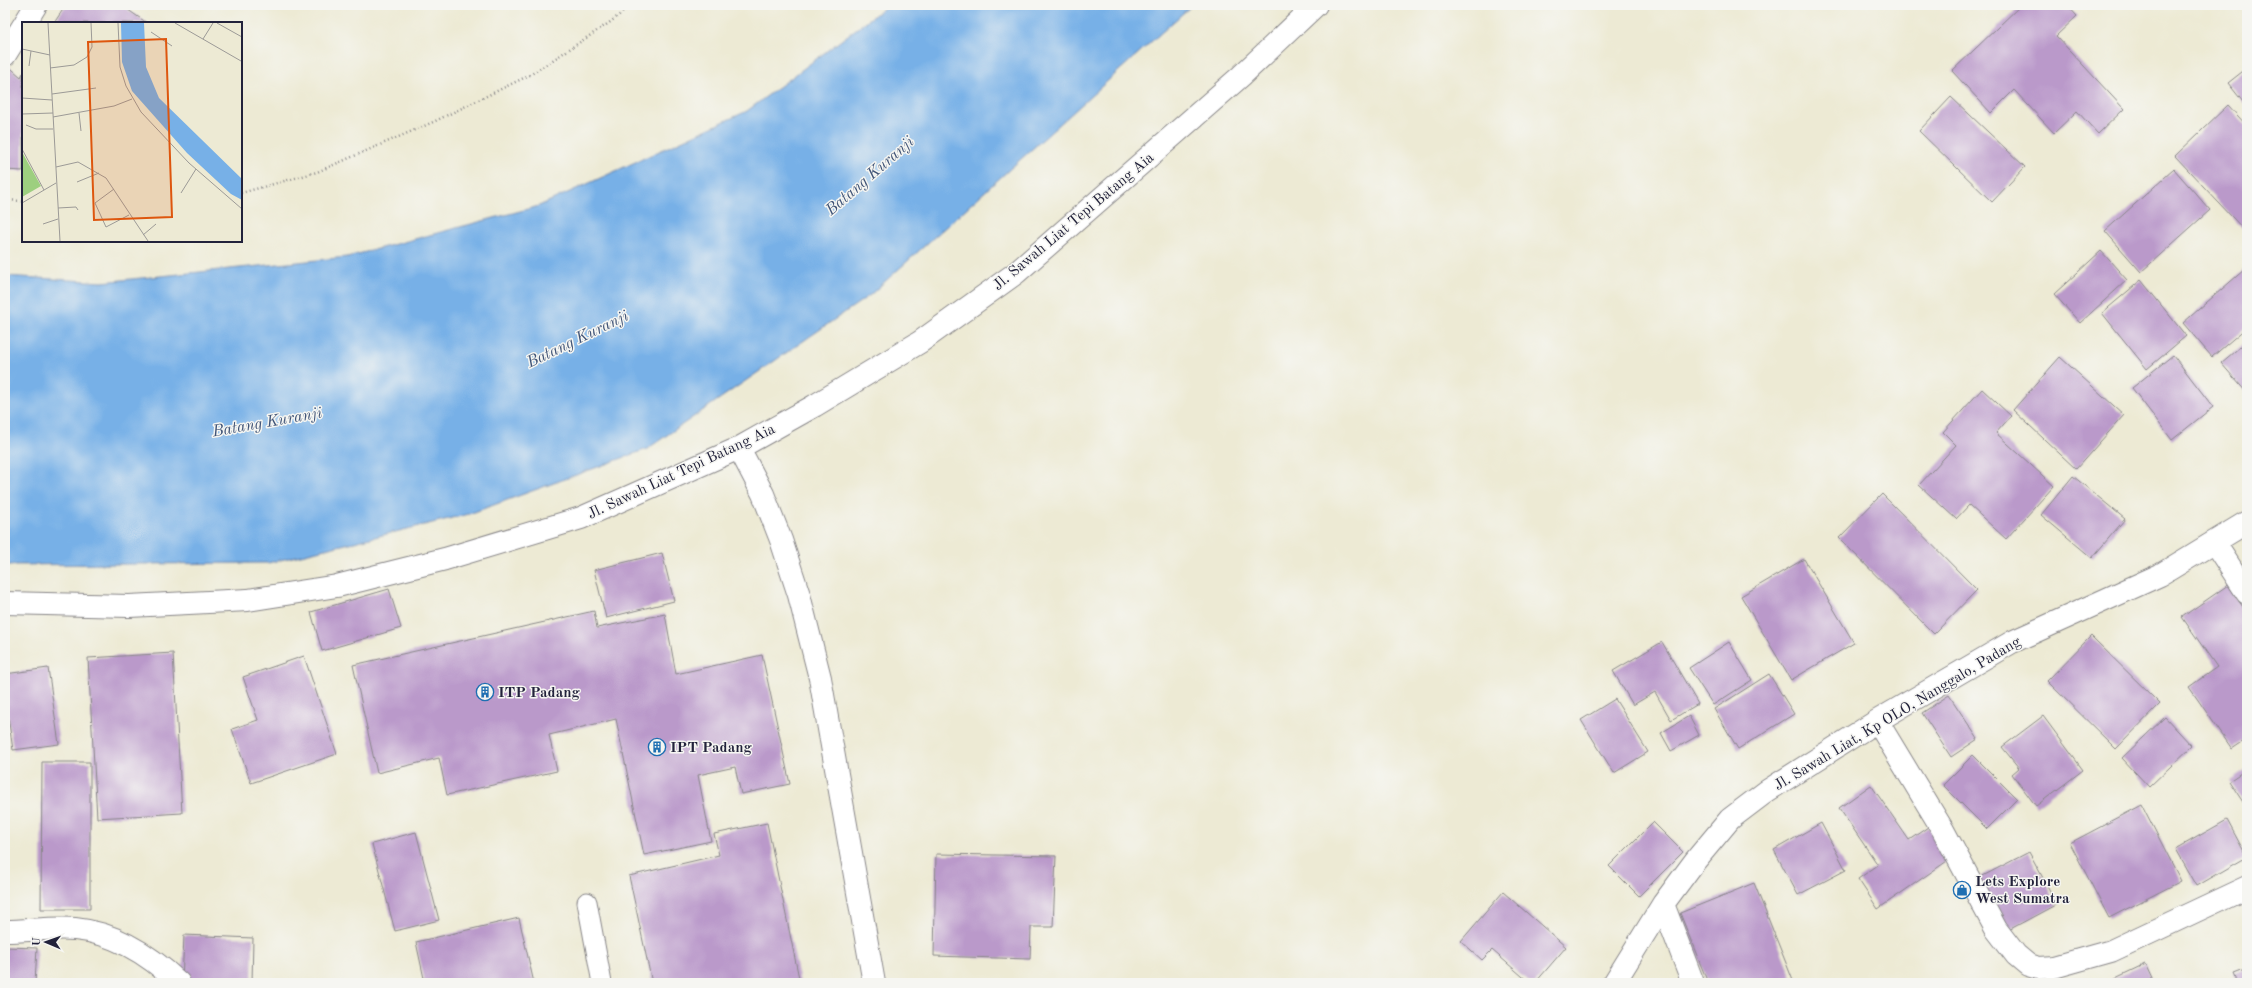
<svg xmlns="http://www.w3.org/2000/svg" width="2252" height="988" viewBox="0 0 2252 988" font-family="'Old Standard TT',serif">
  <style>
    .water { fill: #77b0e7; stroke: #4c6991 }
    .building { fill: #ba99ca }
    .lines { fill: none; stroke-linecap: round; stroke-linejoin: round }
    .lane-casing { stroke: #888688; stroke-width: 21 }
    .street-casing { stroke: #888688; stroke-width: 24 }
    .path { stroke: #888688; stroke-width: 2.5; stroke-dasharray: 1 3; stroke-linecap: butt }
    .lane { stroke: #fff; stroke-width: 19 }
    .street { stroke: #fff; stroke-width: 22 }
    .labels { text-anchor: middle; stroke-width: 3; stroke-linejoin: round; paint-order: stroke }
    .street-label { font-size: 15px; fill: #22223b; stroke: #f6f6f2 }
    .poi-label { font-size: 15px; font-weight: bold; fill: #22223b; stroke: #f6f6f2; text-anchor: start }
    .water-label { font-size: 16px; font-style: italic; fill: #405477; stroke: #f6f6f2 }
    .inset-road { fill: none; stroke: #9c9a97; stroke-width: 1 }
    .view { fill: #de560e; fill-opacity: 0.15; stroke: #de560e; stroke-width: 2 }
    .inset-edge { fill: none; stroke: #22223b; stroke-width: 2 }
  </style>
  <rect width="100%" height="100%" fill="#f6f6f2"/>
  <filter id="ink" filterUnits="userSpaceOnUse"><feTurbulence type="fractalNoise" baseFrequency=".025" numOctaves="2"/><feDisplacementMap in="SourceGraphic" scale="8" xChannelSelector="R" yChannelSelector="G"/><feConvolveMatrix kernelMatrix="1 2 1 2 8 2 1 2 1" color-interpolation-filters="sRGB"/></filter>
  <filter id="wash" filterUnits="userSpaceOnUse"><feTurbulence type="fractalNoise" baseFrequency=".012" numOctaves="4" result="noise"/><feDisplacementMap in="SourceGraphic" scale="16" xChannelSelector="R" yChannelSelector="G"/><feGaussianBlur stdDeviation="0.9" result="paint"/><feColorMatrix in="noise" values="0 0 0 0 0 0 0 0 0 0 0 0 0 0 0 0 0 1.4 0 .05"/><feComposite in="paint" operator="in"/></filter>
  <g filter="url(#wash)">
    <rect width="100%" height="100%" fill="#edead4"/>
    <!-- water -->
    <path class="water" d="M888 5H1192L870 295 647 449 469 514 268 563 5 565V276L102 282 347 257 539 206 747 111Z"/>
    <g id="blocks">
      <!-- building -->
      <path class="building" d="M66 5H121L147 23H54Z
        M2021 5H2067L2077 16 2056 36 2124 109 2098 134 2077 111 2054 133 2014 90 1991 113 1952 71Z
        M5 63 21 77 23 73V171L5 170Z
        M2247 68V107L2228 83Z
        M1951 97 2025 167 1992 202 1919 131Z
        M2228 105 2247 126V233L2175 156Z
        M2174 169 2210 210 2141 272 2105 231Z
        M2101 251 2127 280 2080 323 2054 294Z
        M2245 269 2247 272V327L2212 357 2183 323Z
        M2141 280 2186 336 2147 369 2102 313Z
        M2247 341V393L2221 363Z
        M2173 355 2213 407 2172 440 2132 388Z
        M2060 357 2124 415 2076 469 2013 410Z
        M1982 389 2011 416 1996 433 2054 486 2006 539 1969 505 1956 519 1919 485 1956 445 1943 432Z
        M2073 476 2125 519 2092 558 2041 515Z
        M1882 494 1977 590 1934 634 1839 538Z
        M662 553 674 601 606 618 594 570Z
        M1804 559 1854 643 1791 680 1741 596Z
        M2228 585 2247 613V739L2232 749 2189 687 2217 667 2182 617Z
        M389 589 401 628 322 651 311 612Z
        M594 611 597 628 665 614 676 674 762 655 790 784 741 794 735 767 698 775 711 841 644 855 616 719 549 735 557 771 447 795 439 758 377 773 353 665Z
        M2091 636 2160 704 2116 749 2047 681Z
        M1662 642 1698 704 1671 720 1655 692 1633 705 1613 671Z
        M1729 642 1752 680 1713 705 1689 668Z
        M173 653 182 813 97 818 88 658Z
        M304 656 337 754 251 783 232 729 258 720 243 677Z
        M48 668 59 744 13 750 5 696V674Z
        M1769 674 1794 714 1738 749 1714 709Z
        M1949 695 1978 739 1951 757 1922 713Z
        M1615 699 1648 752 1614 773 1581 720Z
        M1689 716 1699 735 1671 751 1661 733Z
        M2043 716 2083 770 2036 806 2012 774 2019 768 2002 747Z
        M2165 717 2192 746 2149 787 2122 758Z
        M1973 755 2017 799 1987 829 1943 785Z
        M42 762H90V909H41Z
        M2247 769V808L2229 781Z
        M1871 785 1909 840 1928 827 1950 859 1878 909 1858 879 1878 865 1839 808Z
        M2142 805 2181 881 2109 918 2070 843Z
        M2227 820 2247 857 2197 886 2176 849Z
        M1653 822 1683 852 1639 896 1609 866Z
        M767 823 800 983H652L629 876 719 855 714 834Z
        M1821 823 1846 870 1798 895 1774 850Z
        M416 832 439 920 395 931 372 844Z
        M2029 852 2057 904 2003 933 1975 880Z
        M936 854 1056 856 1053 927H1031L1030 959 934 956Z
        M1754 883 1794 983H1708L1680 913Z
        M1503 892 1566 947 1535 983H1530L1492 950 1482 960 1461 941Z
        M519 918 534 983H425L416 942Z
        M184 935 253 938 252 983H182Z
        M5 947 37 948 35 983H5Z
        M2145 964 2154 983H2105Z
        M2247 969V983H2238L2234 974Z"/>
    </g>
  </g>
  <g filter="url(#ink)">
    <use href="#blocks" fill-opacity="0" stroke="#888688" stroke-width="1"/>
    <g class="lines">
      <defs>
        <path id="lane" d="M587 902 602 983"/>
        <path id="street" d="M25 23 36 5
          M5 55 23 26
          M739 448 763 494 781 540 799 595 820 678 874 983
          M2214 542 2247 593
          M5 603 129 606 248 600 337 586 445 559 581 518 739 448 814 406 920 342 1016 273 1241 76 1316 5
          M1877 721 1943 830 1996 929 2016 955 2028 965 2038 968 2054 967 2111 951 2247 887
          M1663 904 1693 983
          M5 931C28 931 52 927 75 929 116 933 151 956 179 983
          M1614 983 1663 904 1695 861 1730 819 1767 791 1877 721 2012 642 2160 575 2247 522"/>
      </defs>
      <!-- lane casing -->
      <use href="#lane" class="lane-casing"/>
      <!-- street casing -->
      <use href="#street" class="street-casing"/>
      <!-- path -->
      <path class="path" d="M241 193 317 172 431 123 530 75 609 23 632 5
        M5 200 23 201"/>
      <!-- lane -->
      <use href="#lane" class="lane"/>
      <!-- street -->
      <use href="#street" class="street"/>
    </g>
  </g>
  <!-- icons -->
  <defs>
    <symbol id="building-ring" viewBox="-11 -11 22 22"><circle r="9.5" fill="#f6f6f2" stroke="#1f6fb2" stroke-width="1.5"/><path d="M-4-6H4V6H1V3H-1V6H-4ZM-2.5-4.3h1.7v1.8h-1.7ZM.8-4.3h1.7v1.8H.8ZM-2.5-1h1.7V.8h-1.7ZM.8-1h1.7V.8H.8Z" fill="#1f6fb2"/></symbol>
    <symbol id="shop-ring" viewBox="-11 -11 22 22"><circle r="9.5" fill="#f6f6f2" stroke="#1f6fb2" stroke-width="1.5"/><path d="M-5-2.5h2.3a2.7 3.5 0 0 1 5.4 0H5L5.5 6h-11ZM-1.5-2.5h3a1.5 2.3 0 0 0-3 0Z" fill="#1f6fb2"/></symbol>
  </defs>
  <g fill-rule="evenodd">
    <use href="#building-ring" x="475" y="682" width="20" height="20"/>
    <use href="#building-ring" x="647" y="737" width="20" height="20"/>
    <use href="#shop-ring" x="1952" y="880" width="20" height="20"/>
  </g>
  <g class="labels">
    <!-- street labels -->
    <g class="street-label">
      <text transform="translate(1073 221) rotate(-40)" y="5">Jl. Sawah Liat Tepi Batang Aia</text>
      <text transform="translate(681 471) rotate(-25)" y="5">Jl. Sawah Liat Tepi Batang Aia</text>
      <text transform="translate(1897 713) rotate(-31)" y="5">Jl. Sawah Liat, Kp OLO, Nanggalo, Padang</text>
    </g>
    <!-- poi labels -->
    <g class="poi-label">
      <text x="498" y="697">ITP Padang</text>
      <text x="670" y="752">IPT Padang</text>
      <text x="1975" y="886">Lets Explore<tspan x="1975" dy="17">West Sumatra</tspan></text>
    </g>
    <!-- water labels -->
    <g class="water-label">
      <text transform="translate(869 175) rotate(-41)" y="6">Batang Kuranji</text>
      <text transform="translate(577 338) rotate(-26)" y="6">Batang Kuranji</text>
      <text transform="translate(267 421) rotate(-10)" y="6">Batang Kuranji</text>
    </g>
  </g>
  <!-- overview -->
  <g transform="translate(22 22)">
    <rect width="220" height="220" fill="#edead4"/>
    <path d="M0 130 19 164 0 175Z" fill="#9dcf7f"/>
    <path d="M99 1H122L124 45 137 76 220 157V178L209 172 165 131 110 69 100 40Z" fill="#77b0e7"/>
    <path class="inset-road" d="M26 1 38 219M96 1 98 45 104 64 119 90 167 141 220 187M153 1 219 39M195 1 220 15M129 10 150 24M181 17 191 1M0 27 28 33M7 44 9 29M28 46 52 43 65 35 70 25 69 1M30 72 74 66M0 76 30 78M57 91 59 109M0 92 31 91M31 95 92 84 110 77M4 103 14 107H31M0 127 22 168M34 145 56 140 84 156 126 219M55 160 77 151M92 167 73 181 84 205 107 193M159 171 174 147M0 181 34 161M36 186 54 185 56 188M21 202 36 197M121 213 134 202"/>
    <path class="view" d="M144 17 150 195 72 198 66 20Z"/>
    <rect width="220" height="220" class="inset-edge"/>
  </g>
  <!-- margin -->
  <rect width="2252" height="988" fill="none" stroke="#f6f6f2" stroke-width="20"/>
  <!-- north arrow -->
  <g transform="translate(46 942) rotate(272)" stroke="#f6f6f2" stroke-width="3" paint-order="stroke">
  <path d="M0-3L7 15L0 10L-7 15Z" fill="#22223b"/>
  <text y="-6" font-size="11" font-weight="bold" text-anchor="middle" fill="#22223b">U</text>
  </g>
</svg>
